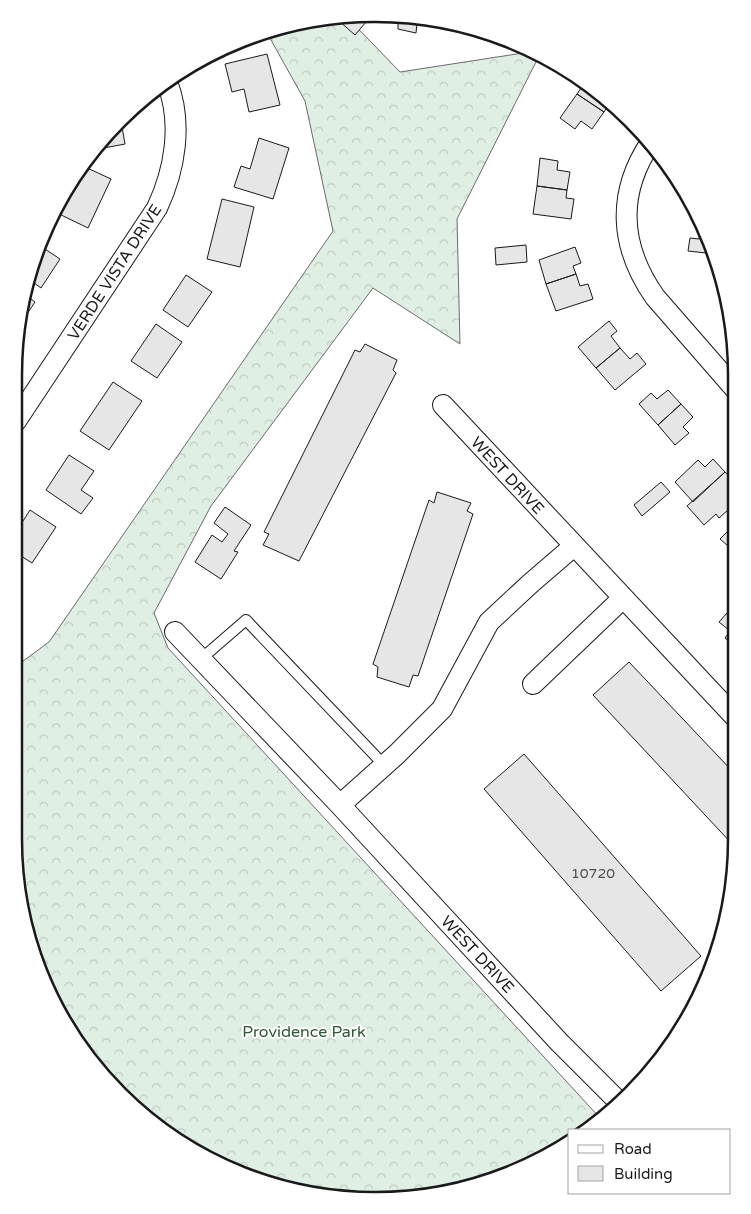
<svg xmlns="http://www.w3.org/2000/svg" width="751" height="1214" viewBox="0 0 751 1214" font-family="'Varela Round',sans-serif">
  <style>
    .forest { fill: url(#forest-crowns); stroke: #6a6a6a }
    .building { fill: #e6e6e6; stroke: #1a1a1a }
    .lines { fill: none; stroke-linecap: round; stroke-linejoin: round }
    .lane-casing { stroke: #1a1a1a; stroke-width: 12 }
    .street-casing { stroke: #1a1a1a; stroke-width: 22 }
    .lane { stroke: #fff; stroke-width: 10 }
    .street { stroke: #fff; stroke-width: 20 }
    .labels { text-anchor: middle; stroke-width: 4; stroke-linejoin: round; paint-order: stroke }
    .number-label { font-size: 14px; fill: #4d4d4d }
    .street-label { font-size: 16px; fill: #1a1a1a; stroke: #fff }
    .park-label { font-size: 16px; fill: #2b5a34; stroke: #fff }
    .rim { fill: none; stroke: #1a1a1a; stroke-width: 2.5 }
  </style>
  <defs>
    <pattern id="forest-crowns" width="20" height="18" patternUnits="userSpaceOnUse" patternTransform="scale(1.25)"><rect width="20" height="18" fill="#e0efe3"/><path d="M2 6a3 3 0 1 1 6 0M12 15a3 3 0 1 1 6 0" fill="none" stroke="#c0ccc2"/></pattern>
  </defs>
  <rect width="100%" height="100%" fill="#fff"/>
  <!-- forest -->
  <path class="forest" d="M346 16 400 72 536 51 540 54 457 219 460 344 373 288 211 506 154 613 168 648 600 1118 586 1130H570V1142L469 1188 352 1199 259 1181 156 1126 75 1040 33 955 14 838 15 667 49 642 333 231 305 101 266 31 329 17Z"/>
  <!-- building -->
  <path class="building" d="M372 15 355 35 338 20 341 16Z
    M388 15H399L437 21 436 24 417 23 416 33 398 29V20L388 17Z
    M267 54 280 105 249 112 244 89 232 92 225 64Z
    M585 82 596 89 611 102 604 112 577 94Z
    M577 94 604 112 592 129 581 121 575 129 560 118Z
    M121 121 125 144 93 150Z
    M259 138 289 148 273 199 234 187 241 166 250 169Z
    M540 158 558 161 557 170 570 172 567 190 537 186Z
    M83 166 111 179 88 228 55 212Z
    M537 186 567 190 566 198 574 199 571 219 533 214Z
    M222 199 254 207 240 267 207 259Z
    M701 226H704L715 254 688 251 690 238 699 239Z
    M39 245 60 259 41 288 30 280Z
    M526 245 527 262 496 265 495 248Z
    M575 247 581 263 573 266 576 274 546 284 539 260Z
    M576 274 580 286 588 284 593 299 556 311 546 284Z
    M186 275 212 292 188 327 163 310Z
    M26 295 35 302 17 329Z
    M609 321 617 331 611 336 620 348 596 368 578 347Z
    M156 324 182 342 157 378 131 361Z
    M365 344 397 360 393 370 396 373 299 561 263 545 269 534 264 532 355 350 360 352Z
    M620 348 630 359 637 353 646 364 615 390 596 368Z
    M113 382 142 401 109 450 80 431Z
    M668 390 681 404 658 425 639 404 651 393 657 399Z
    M681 404 693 417 683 427 689 433 675 445 658 425Z
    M69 455 94 471 81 490 93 498 81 514 46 490Z
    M713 459 725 472 693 502 675 482 698 460 705 467Z
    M725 472 736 483V503L719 518 716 514 704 525 687 506Z
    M661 482 670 492 642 516 634 505Z
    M437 492 471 503 467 511 473 514 418 676 413 675 409 687 377 677 378 667 373 664 429 500 434 503Z
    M225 507 251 525 234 551 238 552 221 579 195 562 212 535 222 542 228 534 214 523Z
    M30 510 56 527 32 563 15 552 16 532Z
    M735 524 736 538 728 546 720 539Z
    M727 613 735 620V646L725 638 730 631 719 622Z
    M629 662 735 774 734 846 593 695Z
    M524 754 701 956 661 991 484 789Z"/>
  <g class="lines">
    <defs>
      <path id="lane" d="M201 659 246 620 384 765"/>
      <path id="street" d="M651 142C616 194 620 247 655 297L736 390
        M443 405 735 717
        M16 421 157 208C175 170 183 123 167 82
        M175 632 340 805 559 1042 618 1101
        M533 684 623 598
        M340 805 397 754 442 709 489 622 531 583 574 546"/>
    </defs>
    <!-- lane casing -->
    <use href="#lane" class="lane-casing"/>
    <!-- street casing -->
    <use href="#street" class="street-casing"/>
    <!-- lane -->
    <use href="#lane" class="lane"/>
    <!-- street -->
    <use href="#street" class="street"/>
  </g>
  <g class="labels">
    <!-- number labels -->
    <g class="number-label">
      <text x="593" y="878">10720</text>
    </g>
    <!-- street labels -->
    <g class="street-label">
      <text transform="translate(114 272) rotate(-57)" y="6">VERDE VISTA DRIVE</text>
      <text transform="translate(508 475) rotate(47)" y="6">WEST DRIVE</text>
      <text transform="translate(478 954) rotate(47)" y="6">WEST DRIVE</text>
    </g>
    <!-- park labels -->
    <g class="park-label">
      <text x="304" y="1037">Providence Park</text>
    </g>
  </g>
  <!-- crop -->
  <path d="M0 0H751V1214H0ZM375 22H375A353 353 0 0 1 728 375V839A353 353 0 0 1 375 1192H375A353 353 0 0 1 22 839V375A353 353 0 0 1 375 22Z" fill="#fff" fill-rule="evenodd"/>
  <path class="rim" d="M375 22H375A353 353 0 0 1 728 375V839A353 353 0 0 1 375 1192H375A353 353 0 0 1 22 839V375A353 353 0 0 1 375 22Z"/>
  <!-- legend -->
  <rect x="568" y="1129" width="162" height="65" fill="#ffffff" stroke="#a3a3a3"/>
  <rect x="578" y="1145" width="25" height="8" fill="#ffffff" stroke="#a3a3a3"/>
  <text x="614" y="1154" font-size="15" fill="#1a1a1a">Road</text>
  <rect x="578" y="1166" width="25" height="15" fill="#e6e6e6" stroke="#a3a3a3"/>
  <text x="614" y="1179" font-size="15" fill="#1a1a1a">Building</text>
</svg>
